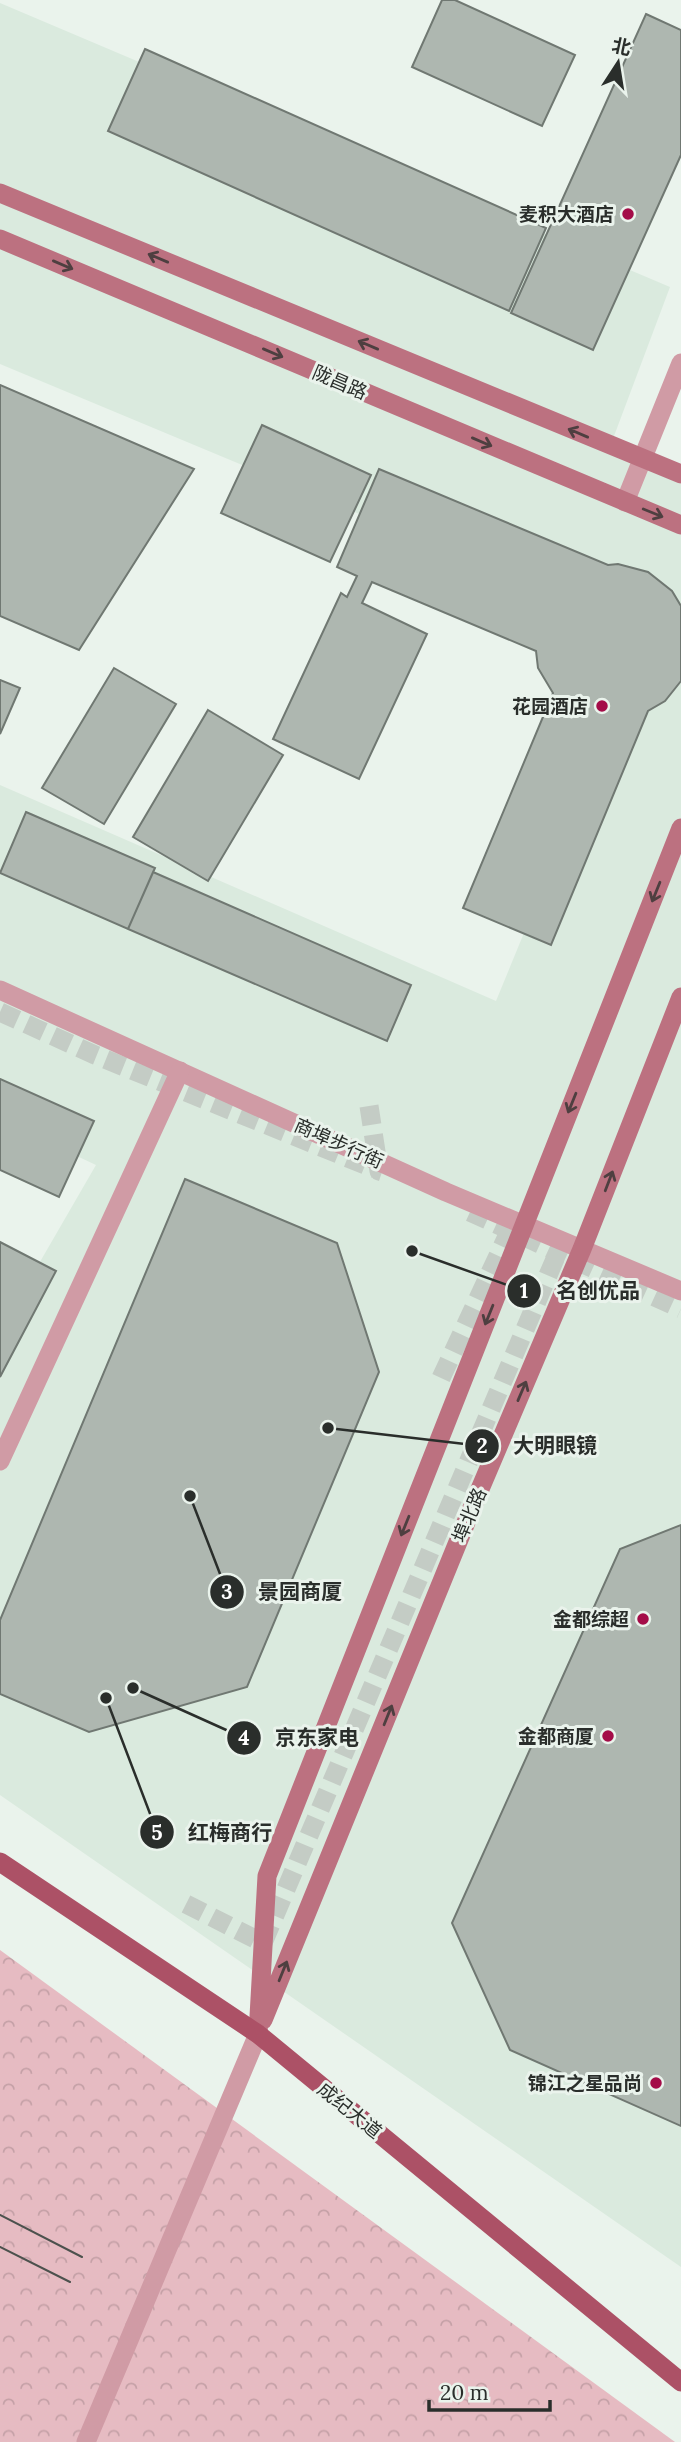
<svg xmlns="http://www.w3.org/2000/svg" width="681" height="2442" viewBox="0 0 681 2442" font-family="Lora,'Noto Sans SC',serif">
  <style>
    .built { fill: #daeade }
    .park { fill: url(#park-crowns) }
    .building { fill: #aeb7b0; stroke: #707872; stroke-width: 2 }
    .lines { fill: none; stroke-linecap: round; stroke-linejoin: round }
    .pedestrian-tunnel { stroke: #c4ccc5; stroke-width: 19; stroke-dasharray: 19 10; stroke-linecap: butt }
    .service { stroke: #d09ba5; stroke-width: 19 }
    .pedestrian { stroke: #d09ba5; stroke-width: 19 }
    .minor { stroke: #d09ba5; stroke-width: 19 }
    .secondary { stroke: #bc7180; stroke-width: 19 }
    .primary { stroke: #ac5166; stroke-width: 19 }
    .tram { stroke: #4c514d; stroke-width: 2 }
    .oneway { stroke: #4e3f40 }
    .poi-dot { fill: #a40c48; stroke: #eaf3ec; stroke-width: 2.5 }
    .labels { text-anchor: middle; stroke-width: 6; stroke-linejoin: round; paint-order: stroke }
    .poi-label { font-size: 19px; font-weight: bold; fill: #2a2e2b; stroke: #eaf3ec; text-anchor: end }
    .street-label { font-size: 19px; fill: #2a2e2b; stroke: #eaf3ec }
    .leader { fill: none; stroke: #2a2e2b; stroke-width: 2.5 }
    .callout-dot { fill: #2a2e2b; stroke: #eaf3ec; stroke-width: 2.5 }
    .mark-label { font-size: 21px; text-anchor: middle; font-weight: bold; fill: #fff }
    .callout-label { font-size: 21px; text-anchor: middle; font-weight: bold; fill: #2a2e2b; stroke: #eaf3ec; stroke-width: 6; stroke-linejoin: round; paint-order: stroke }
  </style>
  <defs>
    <pattern id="park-crowns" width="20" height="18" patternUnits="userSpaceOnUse" patternTransform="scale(1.75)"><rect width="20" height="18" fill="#e6bbc2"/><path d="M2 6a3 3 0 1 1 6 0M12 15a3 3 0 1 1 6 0" fill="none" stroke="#c5a1a7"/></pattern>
  </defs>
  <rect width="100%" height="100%" fill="#eaf3ec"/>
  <!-- built -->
  <path class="built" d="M0 3 670 287 608 452 681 484V2267L0 1795V1331L96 1165 0 1120V785L496 1001 647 634 0 364Z"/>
  <!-- park -->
  <path class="park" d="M0 1950 675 2442H0Z"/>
  <!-- building -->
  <path class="building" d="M442 0H455L575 55 542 126 412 67Z
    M646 14 681 30V155L593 350 511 313Z
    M145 49 546 228 509 311 108 131Z
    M0 385 194 469 79 650 0 616Z
    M262 425 371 475 330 562 221 513Z
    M379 469 608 565 618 564 648 572 672 591 681 606V681L665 701 648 711 551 945 463 908 553 693 538 668 536 651 372 582 362 603 427 634 359 779 273 739 341 593 347 597 357 576 337 567Z
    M114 668 176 704 104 824 42 788Z
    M0 680 20 688 0 734Z
    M208 710 283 755 208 881 133 837Z
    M26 812 155 868 128 929 0 873Z
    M153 872 411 985 387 1041 128 929Z
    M0 1079 94 1121 59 1197 0 1170Z
    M185 1179 337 1243 379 1372 247 1687 89 1732 0 1694V1620Z
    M0 1242 56 1271 0 1377Z
    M681 1525V2126L510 2050 452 1923 620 1549Z"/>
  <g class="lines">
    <!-- pedestrian-tunnel -->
    <path class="pedestrian-tunnel" d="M0 1012 95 1055 375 1169
      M369 1106 379 1171 382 1172
      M470 1212 681 1309
      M441 1378 510 1230
      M186 1904 263 1943 558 1252"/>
    <!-- service -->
    <path class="service" d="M625 502 681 363"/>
    <!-- pedestrian -->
    <path class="pedestrian" d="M0 990 446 1192 681 1291
      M86 2442 258 2034"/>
    <!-- minor -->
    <path class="minor" d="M0 1461 180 1071"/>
    <!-- secondary -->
    <path class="secondary" d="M0 193 681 474
      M0 239 681 525
      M263 2020 469 1515 582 1249 681 997
      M258 2034 267 1876 681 828"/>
    <!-- primary -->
    <path class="primary" d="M0 1862 258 2034 681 2382"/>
    <!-- tram -->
    <path class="tram" d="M0 2215 82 2257
      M0 2247 70 2282"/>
  </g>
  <!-- one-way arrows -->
  <defs><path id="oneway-shaft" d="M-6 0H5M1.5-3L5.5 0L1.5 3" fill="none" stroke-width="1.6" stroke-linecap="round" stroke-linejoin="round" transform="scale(1.75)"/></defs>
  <g class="oneway">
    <use href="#oneway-shaft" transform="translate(158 258) rotate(-157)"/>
    <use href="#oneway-shaft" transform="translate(63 265) rotate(23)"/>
    <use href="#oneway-shaft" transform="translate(368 345) rotate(-157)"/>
    <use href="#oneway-shaft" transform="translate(273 353) rotate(23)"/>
    <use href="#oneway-shaft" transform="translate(578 433) rotate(-157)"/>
    <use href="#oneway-shaft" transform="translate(482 442) rotate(23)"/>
    <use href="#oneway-shaft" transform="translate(653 513) rotate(22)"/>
    <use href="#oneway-shaft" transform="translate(656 892) rotate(112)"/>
    <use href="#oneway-shaft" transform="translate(572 1103) rotate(112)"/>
    <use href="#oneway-shaft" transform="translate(609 1181) rotate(-69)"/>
    <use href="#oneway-shaft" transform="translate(489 1315) rotate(112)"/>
    <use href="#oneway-shaft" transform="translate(522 1391) rotate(-67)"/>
    <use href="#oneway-shaft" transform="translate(405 1526) rotate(112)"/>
    <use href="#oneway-shaft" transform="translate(388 1715) rotate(-68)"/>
    <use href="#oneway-shaft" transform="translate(283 1971) rotate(-68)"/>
  </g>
  <!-- markers -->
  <g class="poi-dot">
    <circle cx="628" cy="214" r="7"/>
    <circle cx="602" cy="706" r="7"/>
    <circle cx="643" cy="1619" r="7"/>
    <circle cx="608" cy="1736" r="7"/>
    <circle cx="656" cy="2083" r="7"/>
  </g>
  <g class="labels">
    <!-- poi labels -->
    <g class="poi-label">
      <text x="614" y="221">麦积大酒店</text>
      <text x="588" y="713">花园酒店</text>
      <text x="629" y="1626">金都综超</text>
      <text x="594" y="1743">金都商厦</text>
      <text x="642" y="2090">锦江之星品尚</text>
    </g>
    <!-- street labels -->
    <g class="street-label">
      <text transform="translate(340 382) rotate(23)" y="7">陇昌路</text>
      <text transform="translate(339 1143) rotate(24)" y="7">商埠步行街</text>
      <text transform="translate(469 1515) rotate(-67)" y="7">埠北路</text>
      <text transform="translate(350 2110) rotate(39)" y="7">成纪大道</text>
    </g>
  </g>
  <!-- callouts -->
  <path class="leader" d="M412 1251L524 1291M328 1428L482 1446M190 1496L227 1592M133 1688L244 1738M106 1698L157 1832"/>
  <g class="callout-dot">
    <circle cx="412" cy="1251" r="7"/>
    <circle cx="328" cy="1428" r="7"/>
    <circle cx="190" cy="1496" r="7"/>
    <circle cx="133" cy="1688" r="7"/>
    <circle cx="106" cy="1698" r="7"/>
    <circle cx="524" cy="1291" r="18"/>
    <circle cx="482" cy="1446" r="18"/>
    <circle cx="227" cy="1592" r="18"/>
    <circle cx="244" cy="1738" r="18"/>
    <circle cx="157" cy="1832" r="18"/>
  </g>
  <g class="mark-label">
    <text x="524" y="1298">1</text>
    <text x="482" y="1453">2</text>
    <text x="227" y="1599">3</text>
    <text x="244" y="1745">4</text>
    <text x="157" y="1840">5</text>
  </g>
  <g class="callout-label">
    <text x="598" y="1298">名创优品</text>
    <text x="555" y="1453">大明眼镜</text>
    <text x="300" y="1599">景园商厦</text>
    <text x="317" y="1745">京东家电</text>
    <text x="230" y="1840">红梅商行</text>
  </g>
  <!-- north arrow -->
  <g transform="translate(618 63) rotate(12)" stroke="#eaf3ec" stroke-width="5" paint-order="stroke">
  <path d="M0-5L12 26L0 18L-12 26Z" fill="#2a2e2b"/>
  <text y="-10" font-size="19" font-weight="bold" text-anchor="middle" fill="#2a2e2b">北</text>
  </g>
  <!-- scale -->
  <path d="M429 2400v10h121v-10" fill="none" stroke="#2a2e2b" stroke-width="3.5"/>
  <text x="440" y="2400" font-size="21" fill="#2a2e2b" stroke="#eaf3ec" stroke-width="5" paint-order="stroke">20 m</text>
</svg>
